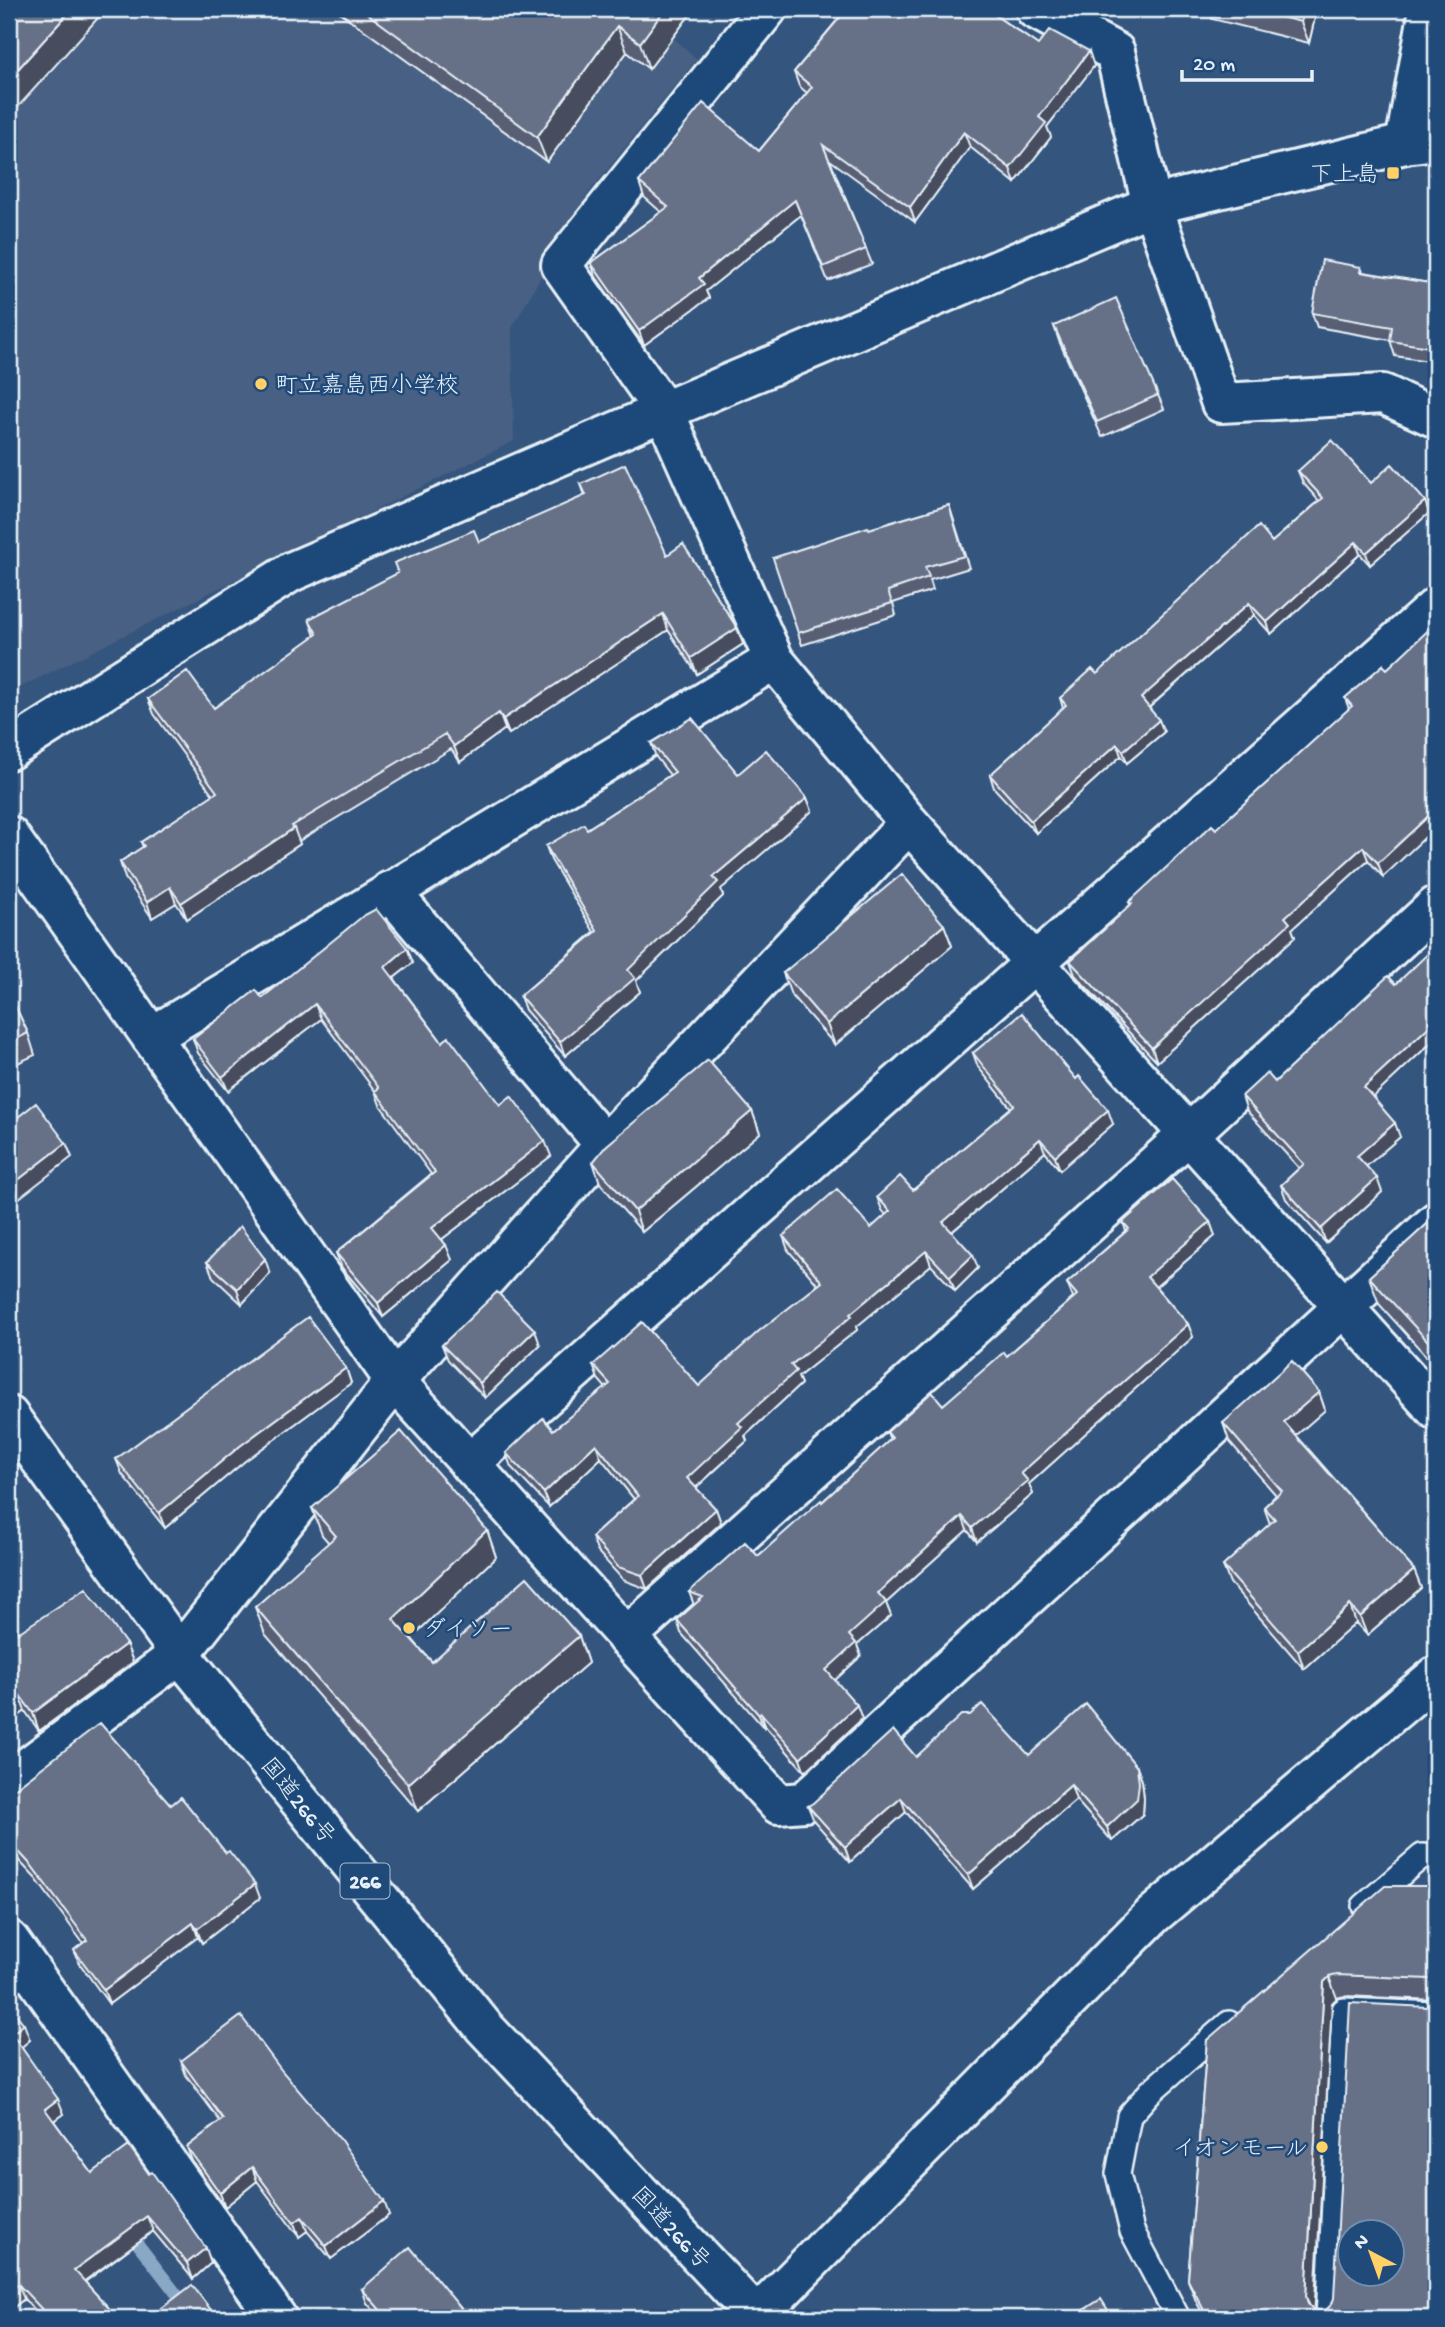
<svg xmlns="http://www.w3.org/2000/svg" width="1445" height="2327" viewBox="0 0 1445 2327" font-family="'Gochi Hand','Klee One',sans-serif">
  <style>
    .built { fill: #466083 }
    .lines { fill: none; stroke-linecap: round; stroke-linejoin: round }
    .stream { stroke: #88a8c6; stroke-width: 12 }
    .lane-casing { stroke: #e8f1f8; stroke-width: 28 }
    .street-casing { stroke: #e8f1f8; stroke-width: 44 }
    .secondary-casing { stroke: #e8f1f8; stroke-width: 44 }
    .highway-casing { stroke: #e8f1f8; stroke-width: 44 }
    .lane { stroke: #1f4a7a; stroke-width: 23 }
    .street { stroke: #1f4a7a; stroke-width: 38 }
    .secondary { stroke: #1f4a7a; stroke-width: 38 }
    .highway { stroke: #1f4a7a; stroke-width: 38 }
    .wall { fill: #585f74; stroke: #e8f1f8; stroke-width: 2 }
    .shaded-wall { fill: #474e5e; stroke: #e8f1f8; stroke-width: 2 }
    .building { fill: #666f87; stroke: #e8f1f8; stroke-width: 2; fill-rule: evenodd }
    .poi-dot { fill: #ffd166; stroke: #1f4a7a; stroke-width: 2.5 }
    .labels { text-anchor: middle; stroke-width: 5; stroke-linejoin: round; paint-order: stroke }
    .shield { fill: #1f4a7a; stroke: #acbfd2; stroke-width: 2 }
    .shield-label { font-size: 21px; font-weight: bold; fill: #e8f1f8 }
    .poi-label { font-size: 23px; fill: #e8f1f8; stroke: #1f4a7a; text-anchor: end }
    .street-label { font-size: 23px; fill: #e8f1f8; stroke: #1f4a7a }
  </style>
  <rect width="100%" height="100%" fill="#34557e"/>
  <filter id="ink" filterUnits="userSpaceOnUse"><feTurbulence type="fractalNoise" baseFrequency=".0143" numOctaves="2"/><feDisplacementMap in="SourceGraphic" scale="14" xChannelSelector="R" yChannelSelector="G"/><feConvolveMatrix kernelMatrix="1 2 1 2 8 2 1 2 1" color-interpolation-filters="sRGB"/></filter>
  <g filter="url(#ink)">
    <!-- built -->
    <path class="built" d="M11 9H642L697 59 587 195 512 328 514 441 9 693V12Z"/>
    <g class="lines">
      <!-- stream -->
      <path class="stream" d="M127 2230 195 2318"/>
      <defs>
        <path id="lane" d="M1364 1906 1422 1856 1436 1857
          M1178 2318 1132 2231 1118 2174 1129 2116 1150 2092 1229 2023
          M1328 2318 1344 2010 1436 2014"/>
        <path id="street" d="M767 9 561 265 664 411 774 660 909 823 1436 1410
          M1035 9 1115 52 1152 205 1221 403 1383 394 1436 418
          M1405 144 1429 9
          M9 836 395 1381 778 1804 804 1802 1436 1222
          M390 891 605 1145
          M151 1037 774 660
          M469 1464 1436 607
          M626 1637 1188 1135 1436 906
          M9 1781 180 1654 395 1381 605 1145 909 823
          M9 1940 277 2318"/>
        <path id="secondary" d="M9 750 291 572 664 411 1152 205 1405 144 1436 140
          M755 2318 1153 1915 1436 1676"/>
        <path id="highway" d="M9 1416 180 1654 484 2027 758 2318"/>
      </defs>
      <!-- lane casing -->
      <use href="#lane" class="lane-casing"/>
      <!-- street casing -->
      <use href="#street" class="street-casing"/>
      <!-- secondary casing -->
      <use href="#secondary" class="secondary-casing"/>
      <!-- highway casing -->
      <use href="#highway" class="highway-casing"/>
      <!-- lane -->
      <use href="#lane" class="lane"/>
      <!-- street -->
      <use href="#street" class="street"/>
      <!-- secondary -->
      <use href="#secondary" class="secondary"/>
      <!-- highway -->
      <use href="#highway" class="highway"/>
    </g>
    <!-- wall -->
    <path class="wall" d="M335 9H694L649 69 627 52 547 162Z
      M841 9H986L1038 45 1094 66 1047 127 1051 137 1015 183 970 147 915 222 830 160 872 264 828 281 801 215 706 291 709 298 644 345 596 277 591 263 661 212 644 197 639 182 759 151 807 93 799 86 794 72 845 11Z
      M1208 9H1317L1309 43 1212 19Z
      M1361 267 1363 272 1436 284V362L1395 356 1390 340 1317 327 1312 313Z
      M1054 326 1158 395 1164 409 1102 437 1059 341Z
      M1298 471 1371 483 1425 501 1429 513 1370 565 1360 554 1271 634 1254 615 1149 708 1164 732 1127 763 1121 756 1036 833 994 788 990 775 1063 708 1060 698 1097 674 1272 542 1319 501 1303 483Z
      M581 484 667 555 737 628 743 644 697 674 668 630 509 734 505 729 460 762 451 749 299 841 300 844 187 919 176 903 152 918 125 878 120 862 143 847 141 842 213 795 154 714 148 699 214 708 315 636 309 619 479 542 585 496Z
      M949 505 969 568 930 580 933 590 893 603 896 615 802 645 798 633 869 529Z
      M1383 665V877L1368 860 1292 929 1295 937 1157 1062 1075 975 1070 961 1131 906 1129 902 1216 829 1349 709 1345 698Z
      M651 743 807 798 812 811 721 889 723 896 636 981 640 992 565 1056 525 1010 520 996 594 932 551 860 546 846 587 829 670 775 656 757Z
      M944 925 952 946 835 1045 791 995 783 973Z
      M407 948 413 963 394 978 442 1042 500 1105 551 1156 442 1239 452 1260 383 1317 342 1268 336 1253 431 1174 380 1105 375 1091 321 1019 228 1091 198 1053 193 1039 262 998Z
      M9 993 28 1033 35 1055 9 1067Z
      M1436 1038 1373 1097 1400 1137 1366 1166 1382 1192 1326 1243 1286 1199 1281 1185 1299 1168 1247 1111 1242 1096 1275 1082Z
      M973 1053 1113 1124 1060 1170 1045 1152 952 1232 978 1268 955 1291 931 1265 856 1327 857 1330 798 1377 801 1384 745 1436 747 1441 696 1488 716 1509 721 1523 647 1589 623 1580 597 1551 592 1537 634 1499 601 1458 549 1507 511 1467 506 1453 553 1430 606 1388 598 1379 593 1365 699 1386 818 1285 788 1250 783 1236 871 1228 886 1215 882 1210 877 1197 913 1190 1011 1108 978 1067Z
      M752 1111 760 1133 642 1232 600 1183 593 1162Z
      M1436 1216V1367L1379 1304 1369 1277Z
      M1123 1222H1210L1215 1236 1156 1287 1188 1324 1193 1337 1029 1484 1033 1494 977 1542 967 1530 886 1603 891 1616 857 1645 861 1656 835 1680 862 1719 805 1772 765 1726 764 1728 681 1633 677 1620 694 1605 689 1592 758 1556 822 1502 890 1440 887 1432 943 1405 1007 1356 1073 1298 1067 1283 1126 1231Z
      M207 1262 270 1273 242 1304 213 1277Z
      M442 1345H540L485 1398 448 1360Z
      M346 1368 351 1383 245 1461 165 1528 122 1474 116 1459Z
      M1319 1392 1325 1410 1296 1435 1414 1570 1421 1588 1367 1635 1356 1623 1304 1669 1230 1583 1223 1566 1270 1524 1264 1507 1276 1495 1229 1441 1223 1423Z
      M312 1508 487 1530 496 1557 411 1638 432 1662 579 1636 588 1663 418 1811 265 1634 255 1607 329 1543 322 1535Z
      M9 1621 18 1633 126 1644 133 1662 39 1731 25 1711 9 1724Z
      M1029 1755 1137 1767 1142 1781 1144 1798 1143 1814 1112 1841 1076 1800 973 1889 906 1812 850 1862 814 1821 808 1806Z
      M9 1793 171 1805 260 1898 202 1943 198 1937 109 2004 80 1964 74 1950 83 1943 36 1879 9 1850Z
      M1436 1886V2000L1345 1996 1337 1998 1332 2003 1314 2309 1320 2311 1436 2318H1205L1196 2301 1188 2280 1207 2040Z
      M9 2005 30 2040 21 2047 64 2114 54 2121 92 2173 211 2263 193 2279 153 2231 85 2282 118 2318H41L24 2299 13 2308 9 2303Z
      M181 2061 389 2215 331 2259 307 2231 299 2237 257 2181 225 2207 192 2161 187 2147 220 2121 186 2075Z
      M362 2289 469 2318H380L367 2303Z"/>
    <!-- shaded-wall -->
    <path class="shaded-wall" d="M72 9H106L9 117V79Z
      M665 9H694L649 69 640 43Z
      M1304 9H1317L1309 43 1301 22Z
      M617 26 627 52 547 162 537 137Z
      M1089 51 1094 66 1047 127 1051 137 1015 183 1010 168 1039 117Z
      M964 132 970 147 915 222 910 207Z
      M795 200 801 215 706 291 709 298 644 345 639 331 699 278Z
      M1425 501 1429 513 1370 565 1366 553Z
      M1356 542 1360 554 1271 634 1267 622Z
      M1249 603 1254 615 1146 710 1141 698Z
      M663 614 668 630 509 734 503 719Z
      M737 628 743 644 697 674 691 658Z
      M499 713 505 729 460 762 454 746Z
      M1159 720 1164 732 1127 763 1123 751Z
      M1117 744 1121 756 1036 833 1031 821Z
      M1436 788V807L1431 793Z
      M807 798 812 811 721 889 723 896 636 981 640 992 565 1056 560 1042 713 877Z
      M1436 809V827L1383 877 1378 863Z
      M294 828 300 844 187 919 181 903Z
      M1363 847 1368 860 1292 929 1295 937 1157 1062 1152 1048 1285 917Z
      M9 885 13 896 9 899Z
      M170 887 176 903 152 918 147 902Z
      M944 925 952 946 835 1045 827 1024Z
      M407 948 413 963 390 981 385 967Z
      M315 1004 321 1019 228 1091 222 1077Z
      M1436 1020V1038L1369 1101 1364 1087Z
      M1108 1110 1113 1124 1060 1170 1055 1156Z
      M752 1111 760 1133 642 1232 635 1211Z
      M1395 1123 1400 1137 1362 1170 1357 1156Z
      M1040 1139 1045 1152 948 1235 943 1222Z
      M545 1141 551 1156 437 1243 432 1228Z
      M66 1143 72 1157 9 1206V1187Z
      M1377 1178 1382 1192 1326 1243 1321 1229Z
      M1210 1222 1215 1236 1152 1290 1147 1277Z
      M446 1245 452 1260 383 1317 378 1303Z
      M926 1251 931 1265 856 1327 857 1330 798 1377 801 1384 745 1436 747 1441 692 1491 687 1478 738 1423 791 1365 850 1314Z
      M973 1255 978 1268 955 1291 950 1277Z
      M265 1259 270 1273 242 1304 237 1289Z
      M1188 1324 1193 1337 1029 1484 1033 1494 977 1542 972 1528 1021 1473Z
      M535 1330 540 1345 485 1398 480 1383Z
      M346 1368 351 1383 245 1461 165 1528 159 1513 240 1446Z
      M1319 1392 1325 1410 1291 1440 1284 1422Z
      M596 1444 601 1458 549 1507 544 1493Z
      M716 1509 721 1523 647 1589 642 1575Z
      M962 1516 967 1530 886 1603 891 1616 857 1645 861 1656 831 1684 826 1670 849 1635 878 1593Z
      M487 1530 496 1557 403 1646 393 1619Z
      M1414 1570 1421 1588 1367 1635 1360 1617Z
      M1350 1605 1356 1623 1304 1669 1298 1651Z
      M579 1636 588 1663 418 1811 408 1784Z
      M126 1644 133 1662 39 1731 33 1713Z
      M18 1693 25 1711 9 1724V1700Z
      M857 1705 862 1719 805 1772 800 1758Z
      M761 1713 765 1726 764 1728 759 1715Z
      M1137 1767 1142 1781 1144 1798 1143 1814 1112 1841 1107 1827Z
      M1071 1785 1076 1800 973 1889 968 1875Z
      M901 1798 906 1812 850 1862 845 1847Z
      M255 1884 260 1898 202 1943 197 1929Z
      M193 1923 198 1937 109 2004 104 1990Z
      M1329 1977 1337 1998 1332 2003 1314 2318 1306 2296 1324 1982Z
      M24 2024 30 2040 18 2050 12 2034Z
      M58 2099 64 2114 50 2124 45 2109Z
      M252 2167 257 2181 225 2207 220 2193Z
      M384 2201 389 2215 331 2259 326 2246Z
      M147 2216 153 2231 79 2285 74 2270Z
      M302 2217 307 2231 299 2237 294 2223Z
      M206 2248 211 2263 193 2279 187 2263Z
      M18 2284 24 2299 13 2308 9 2297V2291Z"/>
    <!-- building -->
    <path class="building" d="M9 9H72L9 79Z
      M361 9H665L640 43 617 26 537 137Z
      M847 9H986L1038 45 1050 30 1089 51 1039 117 1046 123 1010 168 964 132 910 207 823 145 866 249 823 267 795 200 699 278 704 284 639 331 591 263 668 207 639 182 703 103 759 151 812 87 794 72Z
      M1249 9H1304L1301 22Z
      M1322 260 1361 267 1360 272 1436 284V348L1390 341 1392 327 1312 313Z
      M1116 298 1158 395 1097 422 1054 326Z
      M1332 440 1371 483 1392 464 1425 501 1366 553 1356 542 1267 622 1249 603 1141 698 1159 720 1123 751 1117 744 1031 821 990 775 1066 705 1060 698 1092 669 1097 674 1259 526 1272 542 1323 498 1298 471Z
      M625 464 667 555 683 544 737 628 691 658 663 614 503 719 499 713 454 746 445 734 292 826 294 828 181 903 170 887 147 902 120 862 144 846 141 842 217 792 148 699 187 671 214 708 317 634 309 619 398 573 394 563 474 530 479 542 586 495 581 484Z
      M949 505 964 556 925 567 929 577 888 591 892 603 798 633 773 558 868 527 869 529Z
      M1436 623V788L1431 793 1436 799V809L1378 863 1363 847 1285 917 1290 923 1152 1048 1070 961 1132 904 1129 902 1181 854 1212 825 1216 829 1352 706 1345 698 1383 665 1387 669Z
      M692 718 738 774 766 750 807 798 713 877 718 882 628 970 635 978 560 1042 520 996 597 931 546 846 584 824 587 829 675 772 651 743Z
      M902 874 944 925 827 1024 783 973Z
      M376 909 407 948 385 967 442 1042 449 1037 500 1105 511 1096 545 1141 432 1228 446 1245 378 1303 336 1253 435 1172 375 1091 379 1088 315 1004 222 1077 193 1039 256 990 262 998 363 916Z
      M1436 946V1020L1364 1087 1395 1123 1357 1156 1377 1178 1321 1229 1281 1185 1304 1164 1242 1096 1267 1073 1275 1082 1388 976 1396 984Z
      M9 993 28 1033 9 1043Z
      M1022 1013 1076 1079 1079 1076 1108 1110 1055 1156 1040 1139 943 1222 973 1255 950 1277 926 1251 850 1314 852 1316 791 1365 796 1371 738 1423 742 1427 687 1478 716 1509 642 1575 618 1567 592 1537 638 1496 596 1444 544 1493 506 1453 543 1418 553 1430 610 1384 593 1365 642 1322 699 1386 759 1331 822 1282 783 1236 837 1189 871 1228 890 1211 877 1197 900 1176 913 1190 1014 1105 973 1053Z
      M708 1060 752 1111 635 1211 593 1162 606 1146Z
      M36 1103 66 1143 9 1187V1124Z
      M1172 1179 1210 1222 1147 1277 1188 1324 1021 1473 1028 1481 972 1528 962 1516 878 1593 886 1602 849 1635 856 1643 826 1670 857 1705 800 1758 761 1713 759 1715 677 1620 703 1597 689 1592 745 1542 758 1556 821 1500 822 1502 892 1438 887 1432 932 1392 943 1405 1004 1352 1007 1356 1077 1295 1067 1283 1129 1229 1123 1222Z
      M1436 1216V1350L1369 1277Z
      M240 1226 265 1259 237 1289 207 1262Z
      M497 1292 535 1330 480 1383 442 1345Z
      M308 1317 346 1368 240 1446 159 1513 116 1459Z
      M1292 1361 1319 1392 1284 1422 1414 1570 1360 1617 1350 1605 1298 1651 1223 1566 1275 1519 1264 1507 1282 1491 1223 1423Z
      M401 1431 487 1530 393 1619 432 1662 527 1577 579 1636 408 1784 255 1607 336 1536 312 1508Z
      M86 1588 126 1644 33 1713 18 1693 9 1700V1621L18 1633Z
      M982 1704 1029 1755 1086 1704 1137 1767 1139 1783 1137 1799 1107 1827 1071 1785 968 1875 901 1798 845 1847 808 1806 813 1803 893 1730 916 1757 961 1715H970Z
      M100 1723 171 1805 181 1797 226 1853 229 1851 255 1884 197 1929 193 1923 104 1990 74 1950 87 1940 31 1865 9 1841V1793Z
      M1385 1886H1436V1981L1429 1979 1337 1975 1329 1977 1324 1982 1306 2296 1308 2304 1313 2309 1320 2311 1327 2309 1332 2304 1334 2298 1350 2003 1428 2007 1434 2005 1436 2004V2318H1208L1188 2280 1207 2040ZM1350 2232H1392V2274H1350Z
      M9 2005 24 2024 12 2034 58 2099 45 2109 92 2173 129 2146 149 2174 152 2172 206 2248 187 2263 147 2216 74 2270 118 2318H50L18 2284 9 2291Z
      M241 2016 282 2071 340 2139 384 2201 326 2246 302 2217 294 2223 252 2167 220 2193 187 2147 223 2119 181 2061Z
      M410 2247 469 2318H387L362 2289Z
      M192 2285 217 2318H149Z
      M1101 2299 1113 2318H1071Z"/>
  </g>
  <!-- markers -->
  <g class="poi-dot">
    <rect x="1386" y="166" width="14" height="14" rx="3.5"/>
    <circle cx="261" cy="384" r="7"/>
    <circle cx="409" cy="1628" r="7"/>
    <circle cx="1322" cy="2147" r="7"/>
  </g>
  <g class="labels">
    <!-- shield labels -->
    <rect class="shield" x="340.5" y="1863.5" width="49" height="35" rx="5"/>
    <g class="shield-label">
      <text x="365" y="1888">266</text>
    </g>
    <!-- poi labels -->
    <g class="poi-label">
      <text x="1379" y="181">下上島</text>
      <text x="275" y="392" text-anchor="start">町立嘉島西小学校</text>
      <text x="423" y="1636" text-anchor="start">ダイソー</text>
      <text x="1308" y="2155">イオンモール</text>
    </g>
    <!-- street labels -->
    <g class="street-label">
      <text transform="translate(299 1800) rotate(51)" y="8">国道266号</text>
      <text transform="translate(672 2227) rotate(47)" y="8">国道266号</text>
    </g>
  </g>
  <!-- margin -->
  <rect width="1445" height="2327" fill="none" stroke="#1f4a7a" stroke-width="35"/>
  <rect x="18" y="18" width="1410" height="2292" fill="none" stroke="#e8f1f8" stroke-width="2.5" filter="url(#ink)"/>
  <!-- north arrow -->
  <g transform="translate(1371 2253) rotate(319)"><circle r="33" fill="#1f4a7a" stroke="#6f8dac" stroke-width="2"/>
  <path d="M0-5L12 26L0 18L-12 26Z" fill="#ffd166"/>
  <text y="-10" font-size="19" font-weight="bold" text-anchor="middle" fill="#e8f1f8">N</text>
  </g>
  <!-- scale -->
  <path d="M1182 70v10h130v-10" fill="none" stroke="#e8f1f8" stroke-width="3.5"/>
  <text x="1193" y="70" font-size="21" fill="#e8f1f8" stroke="#1f4a7a" stroke-width="5" paint-order="stroke">20 m</text>
</svg>
